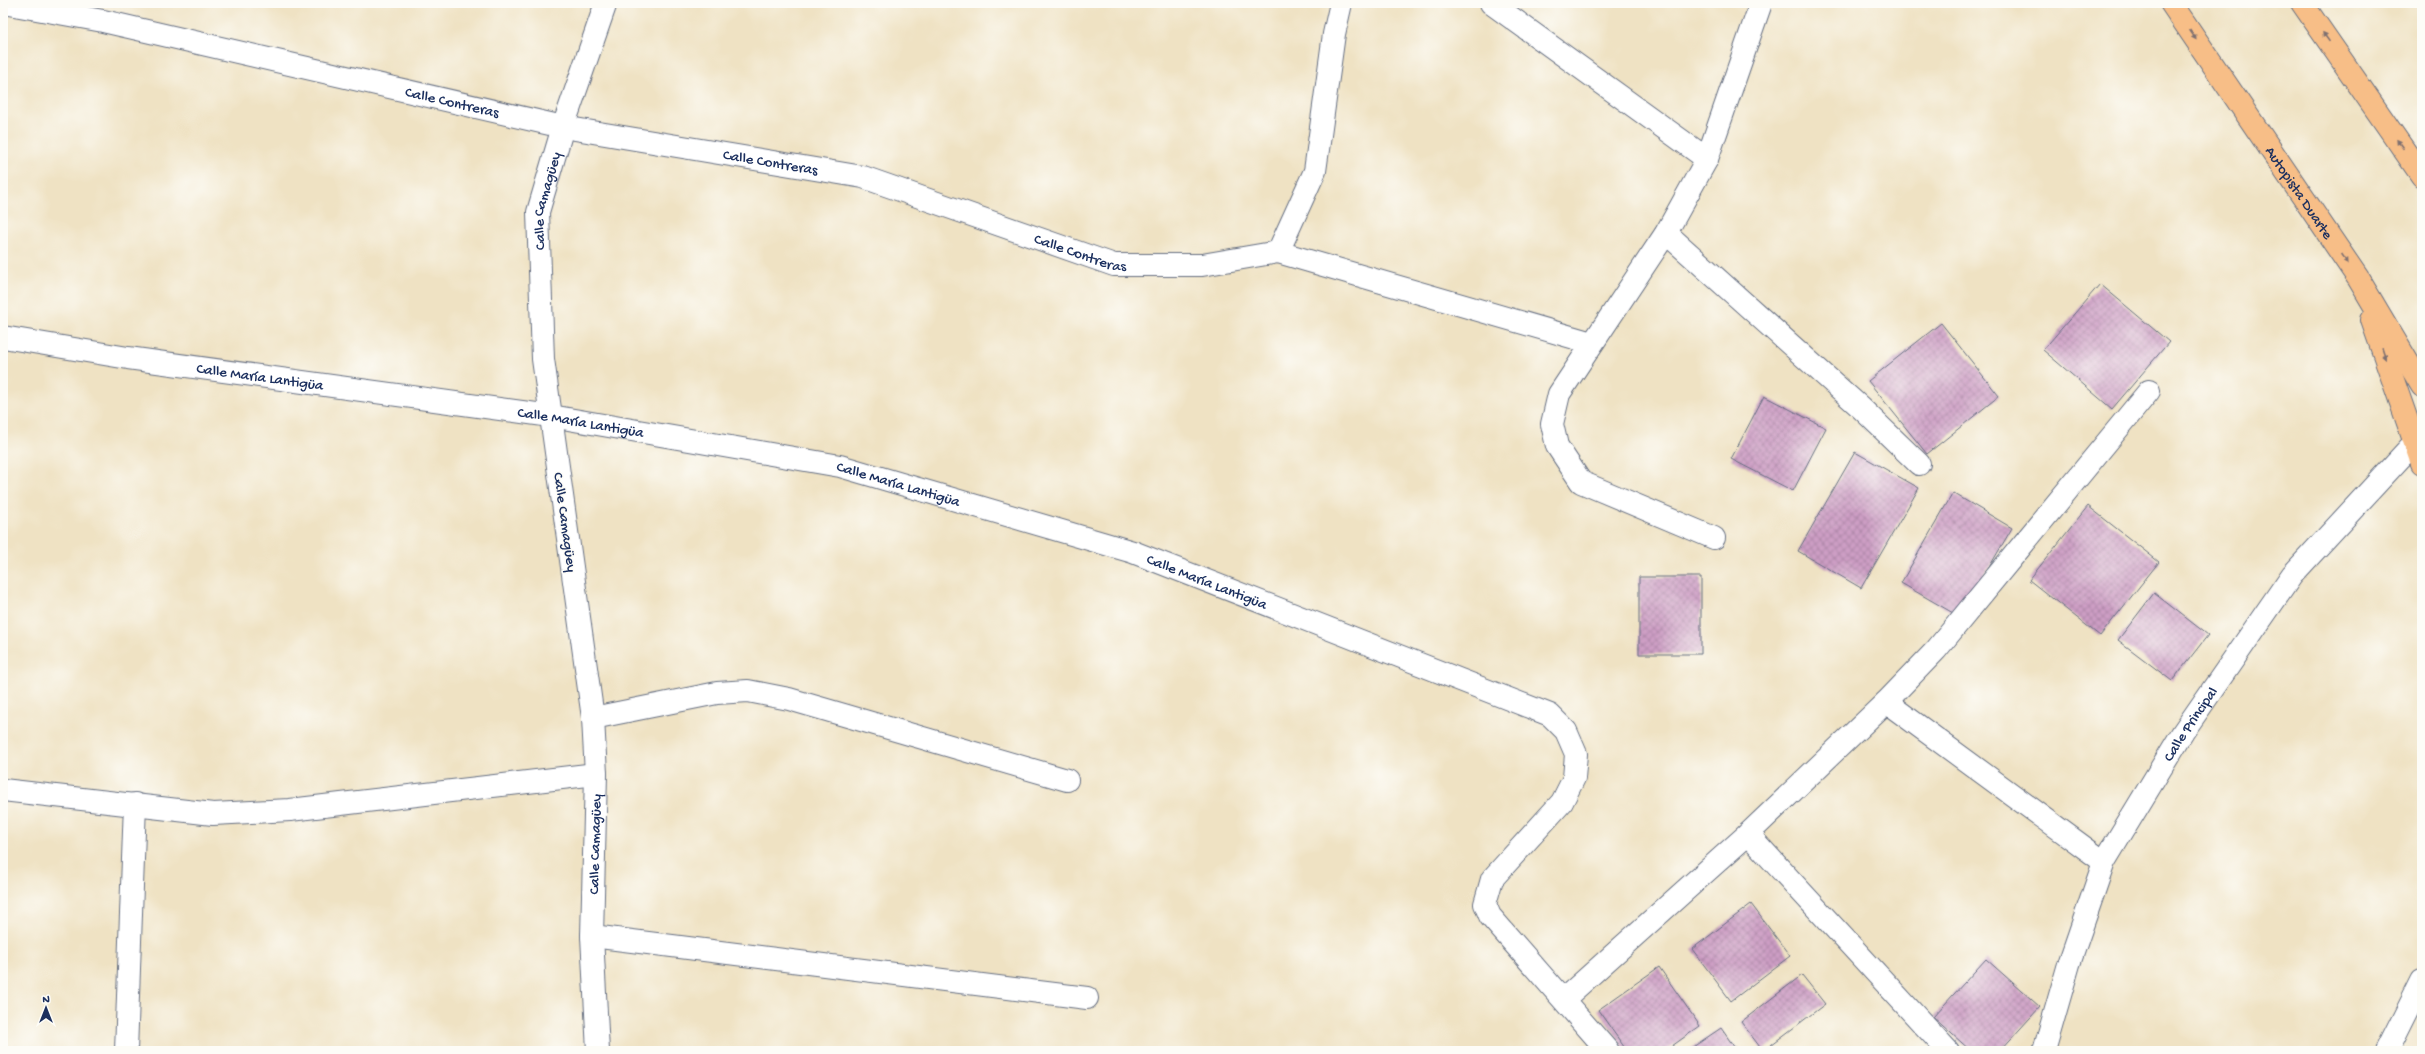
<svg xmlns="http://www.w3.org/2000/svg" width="2425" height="1054" viewBox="0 0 2425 1054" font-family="'Gochi Hand',sans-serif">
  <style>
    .building { fill: url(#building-cross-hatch) }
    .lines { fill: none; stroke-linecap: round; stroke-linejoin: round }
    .minor-casing { stroke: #656e81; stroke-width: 24 }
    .motorway-casing { stroke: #656e81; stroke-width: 24 }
    .minor { stroke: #fff; stroke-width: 22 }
    .motorway { stroke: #f7be87; stroke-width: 22 }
    .oneway { fill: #7e6f70 }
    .labels { text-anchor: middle; stroke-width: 3; stroke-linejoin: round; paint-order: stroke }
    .street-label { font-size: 15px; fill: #1b2f5e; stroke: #fdfcf7 }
  </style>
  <defs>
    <pattern id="building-cross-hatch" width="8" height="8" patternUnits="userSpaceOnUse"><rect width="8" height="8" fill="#cd9ec4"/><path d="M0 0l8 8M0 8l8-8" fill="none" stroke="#a681a2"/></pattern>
  </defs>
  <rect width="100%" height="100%" fill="#fdfcf7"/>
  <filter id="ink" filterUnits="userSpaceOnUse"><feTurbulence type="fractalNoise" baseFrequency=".025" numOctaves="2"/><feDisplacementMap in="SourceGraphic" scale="8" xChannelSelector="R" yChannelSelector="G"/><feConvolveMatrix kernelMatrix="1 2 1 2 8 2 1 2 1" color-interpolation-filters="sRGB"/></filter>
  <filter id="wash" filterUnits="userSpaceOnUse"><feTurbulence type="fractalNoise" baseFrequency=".012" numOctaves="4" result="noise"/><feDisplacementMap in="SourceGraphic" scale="16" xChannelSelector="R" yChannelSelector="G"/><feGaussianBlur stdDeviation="0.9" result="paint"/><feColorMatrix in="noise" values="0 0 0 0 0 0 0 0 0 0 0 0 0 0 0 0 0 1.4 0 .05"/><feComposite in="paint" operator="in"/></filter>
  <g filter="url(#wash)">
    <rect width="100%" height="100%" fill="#efe2c3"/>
    <g id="blocks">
      <!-- building -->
      <path class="building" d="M2100 284 2169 342 2112 409 2043 350Z
        M1941 323 1999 396 1927 454 1868 381Z
        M1764 396 1826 428 1793 491 1731 459Z
        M1855 452 1919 488 1861 588 1798 551Z
        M1953 493 2012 528 1960 617 1901 583Z
        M2088 506 2159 562 2100 636 2029 580Z
        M1639 577H1701V654H1639Z
        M2154 593 2208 635 2172 681 2118 640Z
        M1751 904 1790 956 1731 1001 1692 949Z
        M1986 959 2040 1007 2000 1051H1971L1933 1017Z
        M1659 967 1700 1026 1665 1051H1627L1598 1010Z
        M1802 975 1825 1004 1763 1051 1741 1022Z
        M1721 1028 1737 1051H1687Z"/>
    </g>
  </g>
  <g filter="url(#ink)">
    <use href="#blocks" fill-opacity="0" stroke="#656e81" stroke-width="1"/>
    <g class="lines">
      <defs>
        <g id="minor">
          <path id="s1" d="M3 3 103 21 563 127 863 177 1114 265H1202L1278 252 1315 171 1334 34 1341 3"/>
          <path d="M1491 3 1707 159"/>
          <path d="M1666 233 1859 406 1919 464"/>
          <path d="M1278 252 1592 343"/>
          <path id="s2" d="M3 337 128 358 551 416 840 466 1133 552 1550 715 1566 731 1576 754 1574 778 1562 802 1492 879 1485 904 1490 916 1608 1051"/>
          <path d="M1714 538 1581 482 1557 446 1552 424 1559 394 1666 233 1707 159 1761 3"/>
          <path d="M1886 702 2104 862"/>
          <path d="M593 718 717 693 748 691 789 699 1067 780"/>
          <path d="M3 790 213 814 290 810 596 774"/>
          <path d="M1748 834 1948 1051"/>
          <path d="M592 936 1087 998"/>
          <path d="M1564 999 1748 834 1886 702 1936 650 2149 391"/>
          <path d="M126 1051 135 804"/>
          <path id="s3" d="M598 1051 592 936 596 774 593 718 543 359 538 212 563 127 606 3"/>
          <path id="s4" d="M2044 1051 2069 964 2104 862 2183 732 2292 575 2414 443"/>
          <path d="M2387 1051 2422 981"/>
        </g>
        <g id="motorway">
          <path id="s5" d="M2171 3 2358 278 2422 386"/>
          <path d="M2302 3 2422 176"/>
          <path d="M2372 320 2422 463"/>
        </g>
      </defs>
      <!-- minor casing -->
      <use href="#minor" class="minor-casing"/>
      <!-- motorway casing -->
      <use href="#motorway" class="motorway-casing"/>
      <!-- minor -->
      <use href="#minor" class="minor"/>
      <!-- motorway -->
      <use href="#motorway" class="motorway"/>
    </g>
    <!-- one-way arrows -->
    <defs><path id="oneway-solid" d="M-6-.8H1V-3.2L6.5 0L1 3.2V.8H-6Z"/></defs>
    <g class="oneway">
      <use href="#oneway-solid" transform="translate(2193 35) rotate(56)"/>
      <use href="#oneway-solid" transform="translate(2326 37) rotate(-125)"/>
      <use href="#oneway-solid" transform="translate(2400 144) rotate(-125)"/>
      <use href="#oneway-solid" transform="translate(2345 259) rotate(56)"/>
      <use href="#oneway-solid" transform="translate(2384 354) rotate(71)"/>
    </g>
  </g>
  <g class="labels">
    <!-- street labels -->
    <g class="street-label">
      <text dy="5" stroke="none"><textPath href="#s1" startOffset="460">Calle Contreras</textPath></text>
      <text dy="5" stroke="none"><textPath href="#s1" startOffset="784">Calle Contreras</textPath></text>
      <text dy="5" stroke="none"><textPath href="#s5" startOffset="229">Autopista Duarte</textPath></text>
      <text dy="5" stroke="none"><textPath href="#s3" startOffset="855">Calle Camagüey</textPath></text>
      <text dy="5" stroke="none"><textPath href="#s1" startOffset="1108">Calle Contreras</textPath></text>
      <text dy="5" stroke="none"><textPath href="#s2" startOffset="260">Calle María Lantigüa</textPath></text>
      <text dy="5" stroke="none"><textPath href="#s2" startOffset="584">Calle María Lantigüa</textPath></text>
      <text dy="5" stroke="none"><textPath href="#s2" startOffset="908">Calle María Lantigüa</textPath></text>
      <text transform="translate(566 522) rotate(82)" y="5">Calle Camagüey</text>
      <text dy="5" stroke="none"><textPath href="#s2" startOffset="1232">Calle María Lantigüa</textPath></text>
      <text dy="5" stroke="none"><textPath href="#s4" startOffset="361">Calle Principal</textPath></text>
      <text dy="5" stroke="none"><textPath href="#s3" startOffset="207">Calle Camagüey</textPath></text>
    </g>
  </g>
  <!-- margin -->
  <rect width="2425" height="1054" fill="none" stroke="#fdfcf7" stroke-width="16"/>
  <!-- north arrow -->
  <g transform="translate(46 1008)" stroke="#fdfcf7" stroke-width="3" paint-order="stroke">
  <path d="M0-3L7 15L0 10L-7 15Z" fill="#1b2f5e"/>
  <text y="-6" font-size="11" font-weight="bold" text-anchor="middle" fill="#1b2f5e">N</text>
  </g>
</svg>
